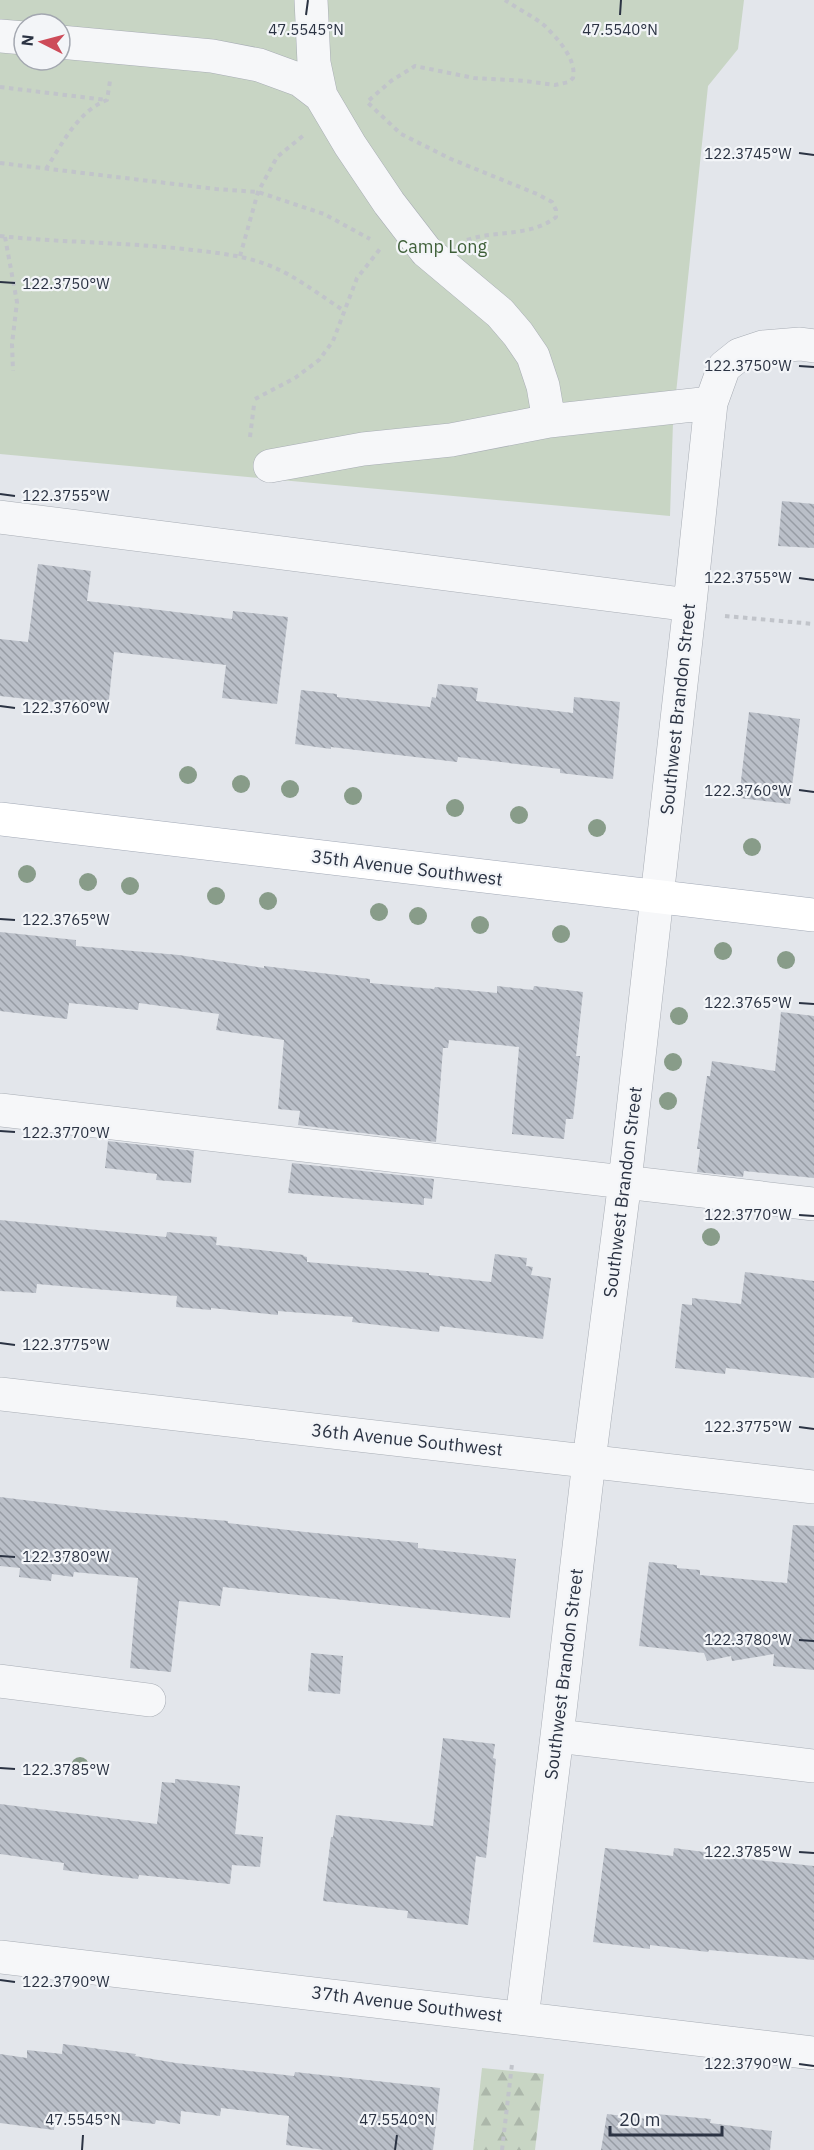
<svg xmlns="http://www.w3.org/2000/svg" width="814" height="2150" viewBox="0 0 814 2150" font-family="'IBM Plex Sans',sans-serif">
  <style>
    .forest { fill: url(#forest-firs) }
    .green { fill: #c8d5c4; fill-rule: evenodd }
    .building { fill: url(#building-back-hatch) }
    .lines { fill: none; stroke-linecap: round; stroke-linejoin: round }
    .minor-casing { stroke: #a8adb5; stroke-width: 34 }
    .major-casing { stroke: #a2a9b6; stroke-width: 34 }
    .path { stroke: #c1c4ca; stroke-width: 4; stroke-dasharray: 4.5 4.5; stroke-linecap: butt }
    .minor { stroke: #f6f7f9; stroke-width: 33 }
    .major { stroke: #fff; stroke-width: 33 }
    .tree { fill: #889c89 }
    .ticks { fill: none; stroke: #2b3343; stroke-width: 2 }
    .labels { text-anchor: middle; stroke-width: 4.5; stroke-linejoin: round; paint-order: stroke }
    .park-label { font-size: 18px; fill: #3e5f38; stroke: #f3f5f8 }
    .street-label { font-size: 18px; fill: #2b3343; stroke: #f3f5f8 }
    .ticks-label { font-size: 15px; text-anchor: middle; fill: #2b3343; stroke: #f3f5f8; stroke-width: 4.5; stroke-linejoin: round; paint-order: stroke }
  </style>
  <defs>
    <pattern id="forest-firs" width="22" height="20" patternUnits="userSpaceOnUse" patternTransform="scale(1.5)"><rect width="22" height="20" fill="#c8d5c4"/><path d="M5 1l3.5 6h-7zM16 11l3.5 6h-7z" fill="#acb7aa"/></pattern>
    <pattern id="building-back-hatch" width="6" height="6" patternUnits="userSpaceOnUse" patternTransform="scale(1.5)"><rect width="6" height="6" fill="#babfc8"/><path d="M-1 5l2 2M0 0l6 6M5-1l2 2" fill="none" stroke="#979ca4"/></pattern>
  </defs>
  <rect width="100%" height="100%" fill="#e3e6eb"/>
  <!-- forest -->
  <path class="forest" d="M482 2068 544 2074 535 2150H473Z"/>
  <!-- green -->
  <path class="green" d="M0 0H744L738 49 708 86 673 422 670 516 0 454ZM24 24H60V60H24Z"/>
  <!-- building -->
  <path class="building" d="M782 501 814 504V548L778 546Z
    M38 564 91 571 87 601 232 619 233 611 288 617 277 704 222 698 226 665 114 652 108 708 0 696V639L28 642Z
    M438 684 478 688 476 701 573 713 574 697 620 702 613 779 560 773V769L458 757 457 762 331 747V749L295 744 301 690 337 694V697L430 707 432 697 436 698Z
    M749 712 800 719 790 804 739 798Z
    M0 932 76 940V946L179 955 264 968V966L370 979V983L434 989 435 987 497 993V986L533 990 534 986 583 992 576 1056H580L573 1119H566L564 1139 512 1134 519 1047 449 1040 448 1048H443L436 1142 298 1125 300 1111 278 1109 284 1040 216 1030 219 1014 139 1003 138 1010 69 1003 67 1019 0 1011Z
    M781 1012 814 1016V1178L744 1171 743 1177 697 1172 700 1149H697L707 1076H710L712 1061 775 1071Z
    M108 1141 194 1151 191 1183 156 1180 157 1174 105 1168Z
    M292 1163 434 1179 432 1199 424 1198V1205L288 1193Z
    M0 1220 166 1237 167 1232 217 1237 216 1245 304 1255 303 1256 307 1257V1262L429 1273V1275L491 1282 495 1254 527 1258 526 1266 533 1267 531 1275 551 1278 543 1339 440 1326 439 1332 352 1322 353 1317 278 1311V1315L211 1308V1310L176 1307 177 1296 37 1284 36 1293 0 1291Z
    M745 1272 814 1281V1378L726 1368 725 1374 675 1368 682 1304 692 1305V1298L741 1304Z
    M0 1497 112 1511 228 1521V1523L305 1532 418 1543V1548L516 1559 510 1618 223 1587 220 1606 179 1601 171 1672 130 1668 138 1578 74 1572 73 1577 52 1574 51 1581 19 1577 20 1568 0 1566Z
    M793 1525 814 1526V1670L773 1666 774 1654 732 1661 731 1656 707 1661 704 1653 639 1646 649 1562 677 1565V1568L700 1570V1575L787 1583Z
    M311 1653 343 1656 340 1694 308 1691Z
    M443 1738 495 1744 493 1758 496 1759 486 1858 476 1856 468 1925 407 1918 408 1911 323 1901 331 1837H333L336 1815 433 1826Z
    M175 1779 240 1786 235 1834 263 1837 260 1867 232 1865 230 1884 139 1875 138 1879 102 1875 63 1870 64 1863 0 1854V1804L157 1824 162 1782 175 1783Z
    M605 1848 673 1856 674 1848 719 1854V1856L814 1866V1960L709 1950 708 1952 650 1945V1949L593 1942Z
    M63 2044 136 2054 135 2056 176 2063 294 2076 295 2072 440 2088 433 2150H325L286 2145 289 2116 221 2108 220 2116 181 2111 180 2124 156 2120 155 2124 56 2112 54 2130 0 2123V2054L27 2058V2050L62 2054Z
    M607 2114 655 2120 656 2114 711 2119 710 2123 772 2131 770 2150H601Z"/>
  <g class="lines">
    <defs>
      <path id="minor" d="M0 36 24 38
        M60 42 212 56 259 65 300 80 321 96
        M549 421 711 403
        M270 466 363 449 451 440 549 421 543 386 533 356 518 334 500 313 426 251 389 203 350 145 321 96 314 63 311 0
        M0 517 690 605
        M0 1110 814 1204
        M0 1394 814 1487
        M0 1681 149 1700
        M557 1736 814 1766
        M0 1957 814 2053
        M522 2018 557 1736 589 1461 625 1181 689 613 711 403 724 367 739 355 763 347 800 344 814 346"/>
      <path id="major" d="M0 819 814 915"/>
    </defs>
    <!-- minor casing -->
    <use href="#minor" class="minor-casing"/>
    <!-- major casing -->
    <use href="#major" class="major-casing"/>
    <!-- path -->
    <path class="path" d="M0 87 106 100
      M0 163 216 189 258 192 324 214 370 239
      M46 169C62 144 78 111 107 100L110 81
      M0 236C64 243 128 242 192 250 220 253 247 256 273 267 297 277 321 296 343 310
      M5 237 17 302 12 344 13 371
      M467 240C496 230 531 237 556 217V210L552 202 537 194 451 159 401 134 367 102 391 81 415 66 474 78 525 81 555 85 569 82 573 78C577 59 557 38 545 26 533 16 518 9 505 0
      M240 256 258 192 277 157 304 135
      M255 399 295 378 319 360 333 341 357 278 380 249
      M250 437 254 405
      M725 616 814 624
      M502 2150 512 2064"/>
    <!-- minor -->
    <use href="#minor" class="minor"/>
    <!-- major -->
    <use href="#major" class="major"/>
  </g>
  <!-- trees -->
  <g class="tree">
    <circle cx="188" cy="775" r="9"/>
    <circle cx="241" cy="784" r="9"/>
    <circle cx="290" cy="789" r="9"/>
    <circle cx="353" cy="796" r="9"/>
    <circle cx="455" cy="808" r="9"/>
    <circle cx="519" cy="815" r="9"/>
    <circle cx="597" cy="828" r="9"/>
    <circle cx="752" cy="847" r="9"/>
    <circle cx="27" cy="874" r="9"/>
    <circle cx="88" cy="882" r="9"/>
    <circle cx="130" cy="886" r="9"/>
    <circle cx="216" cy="896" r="9"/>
    <circle cx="268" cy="901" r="9"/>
    <circle cx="379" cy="912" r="9"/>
    <circle cx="418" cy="916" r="9"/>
    <circle cx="480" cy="925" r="9"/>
    <circle cx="561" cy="934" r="9"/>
    <circle cx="723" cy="951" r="9"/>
    <circle cx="786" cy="960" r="9"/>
    <circle cx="679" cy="1016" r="9"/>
    <circle cx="673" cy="1062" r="9"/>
    <circle cx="668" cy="1101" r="9"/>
    <circle cx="711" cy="1237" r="9"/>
    <circle cx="80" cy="1766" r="9"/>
  </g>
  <!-- ticks -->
  <path class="ticks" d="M306 15 308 0M620 15 621 0M799 153 814 155M0 282 15 283M799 366 814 367M0 494 15 496M799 578 814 580M0 706 15 708M799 790 814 792M0 919 15 920M799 1003 814 1004M0 1131 15 1132M799 1215 814 1216M0 1343 15 1345M799 1427 814 1429M0 1556 15 1557M799 1640 814 1641M0 1768 15 1769M799 1852 814 1853M0 1980 15 1982M799 2064 814 2066M82 2150 83 2135M395 2150 397 2135"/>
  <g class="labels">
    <!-- park labels -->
    <g class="park-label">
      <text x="442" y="253">Camp Long</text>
    </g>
    <!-- street labels -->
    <g class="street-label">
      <text transform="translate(678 709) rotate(-84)" y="6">Southwest Brandon Street</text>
      <text transform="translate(407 868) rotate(7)" y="6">35th Avenue Southwest</text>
      <text transform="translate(623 1192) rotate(-83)" y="6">Southwest Brandon Street</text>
      <text transform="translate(407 1440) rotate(6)" y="6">36th Avenue Southwest</text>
      <text transform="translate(564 1674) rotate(-83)" y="6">Southwest Brandon Street</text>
      <text transform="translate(407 2004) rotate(7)" y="6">37th Avenue Southwest</text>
    </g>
  </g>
  <g class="ticks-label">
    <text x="306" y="35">47.5545°N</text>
    <text x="620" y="35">47.5540°N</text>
    <text x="748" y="159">122.3745°W</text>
    <text x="66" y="289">122.3750°W</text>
    <text x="748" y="371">122.3750°W</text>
    <text x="66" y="501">122.3755°W</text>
    <text x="748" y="583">122.3755°W</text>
    <text x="66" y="713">122.3760°W</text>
    <text x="748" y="796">122.3760°W</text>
    <text x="66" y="925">122.3765°W</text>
    <text x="748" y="1008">122.3765°W</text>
    <text x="66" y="1138">122.3770°W</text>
    <text x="748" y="1220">122.3770°W</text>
    <text x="66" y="1350">122.3775°W</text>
    <text x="748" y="1432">122.3775°W</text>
    <text x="66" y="1562">122.3780°W</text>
    <text x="748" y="1645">122.3780°W</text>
    <text x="66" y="1775">122.3785°W</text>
    <text x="748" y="1857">122.3785°W</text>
    <text x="66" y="1987">122.3790°W</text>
    <text x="748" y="2069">122.3790°W</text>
    <text x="83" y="2125">47.5545°N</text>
    <text x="397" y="2125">47.5540°N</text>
  </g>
  <!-- north arrow -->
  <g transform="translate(42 42) rotate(276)"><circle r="28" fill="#f3f5f8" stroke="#a3a7b0" stroke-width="1.5"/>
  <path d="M0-4.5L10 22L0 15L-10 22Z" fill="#cd4b59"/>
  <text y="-9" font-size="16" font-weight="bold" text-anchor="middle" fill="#2b3343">N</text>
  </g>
  <!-- scale -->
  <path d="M610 2126v9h112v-9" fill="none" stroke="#2b3343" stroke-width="3"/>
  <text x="619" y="2126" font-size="18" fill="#2b3343" stroke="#f3f5f8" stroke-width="4.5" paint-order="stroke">20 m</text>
</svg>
